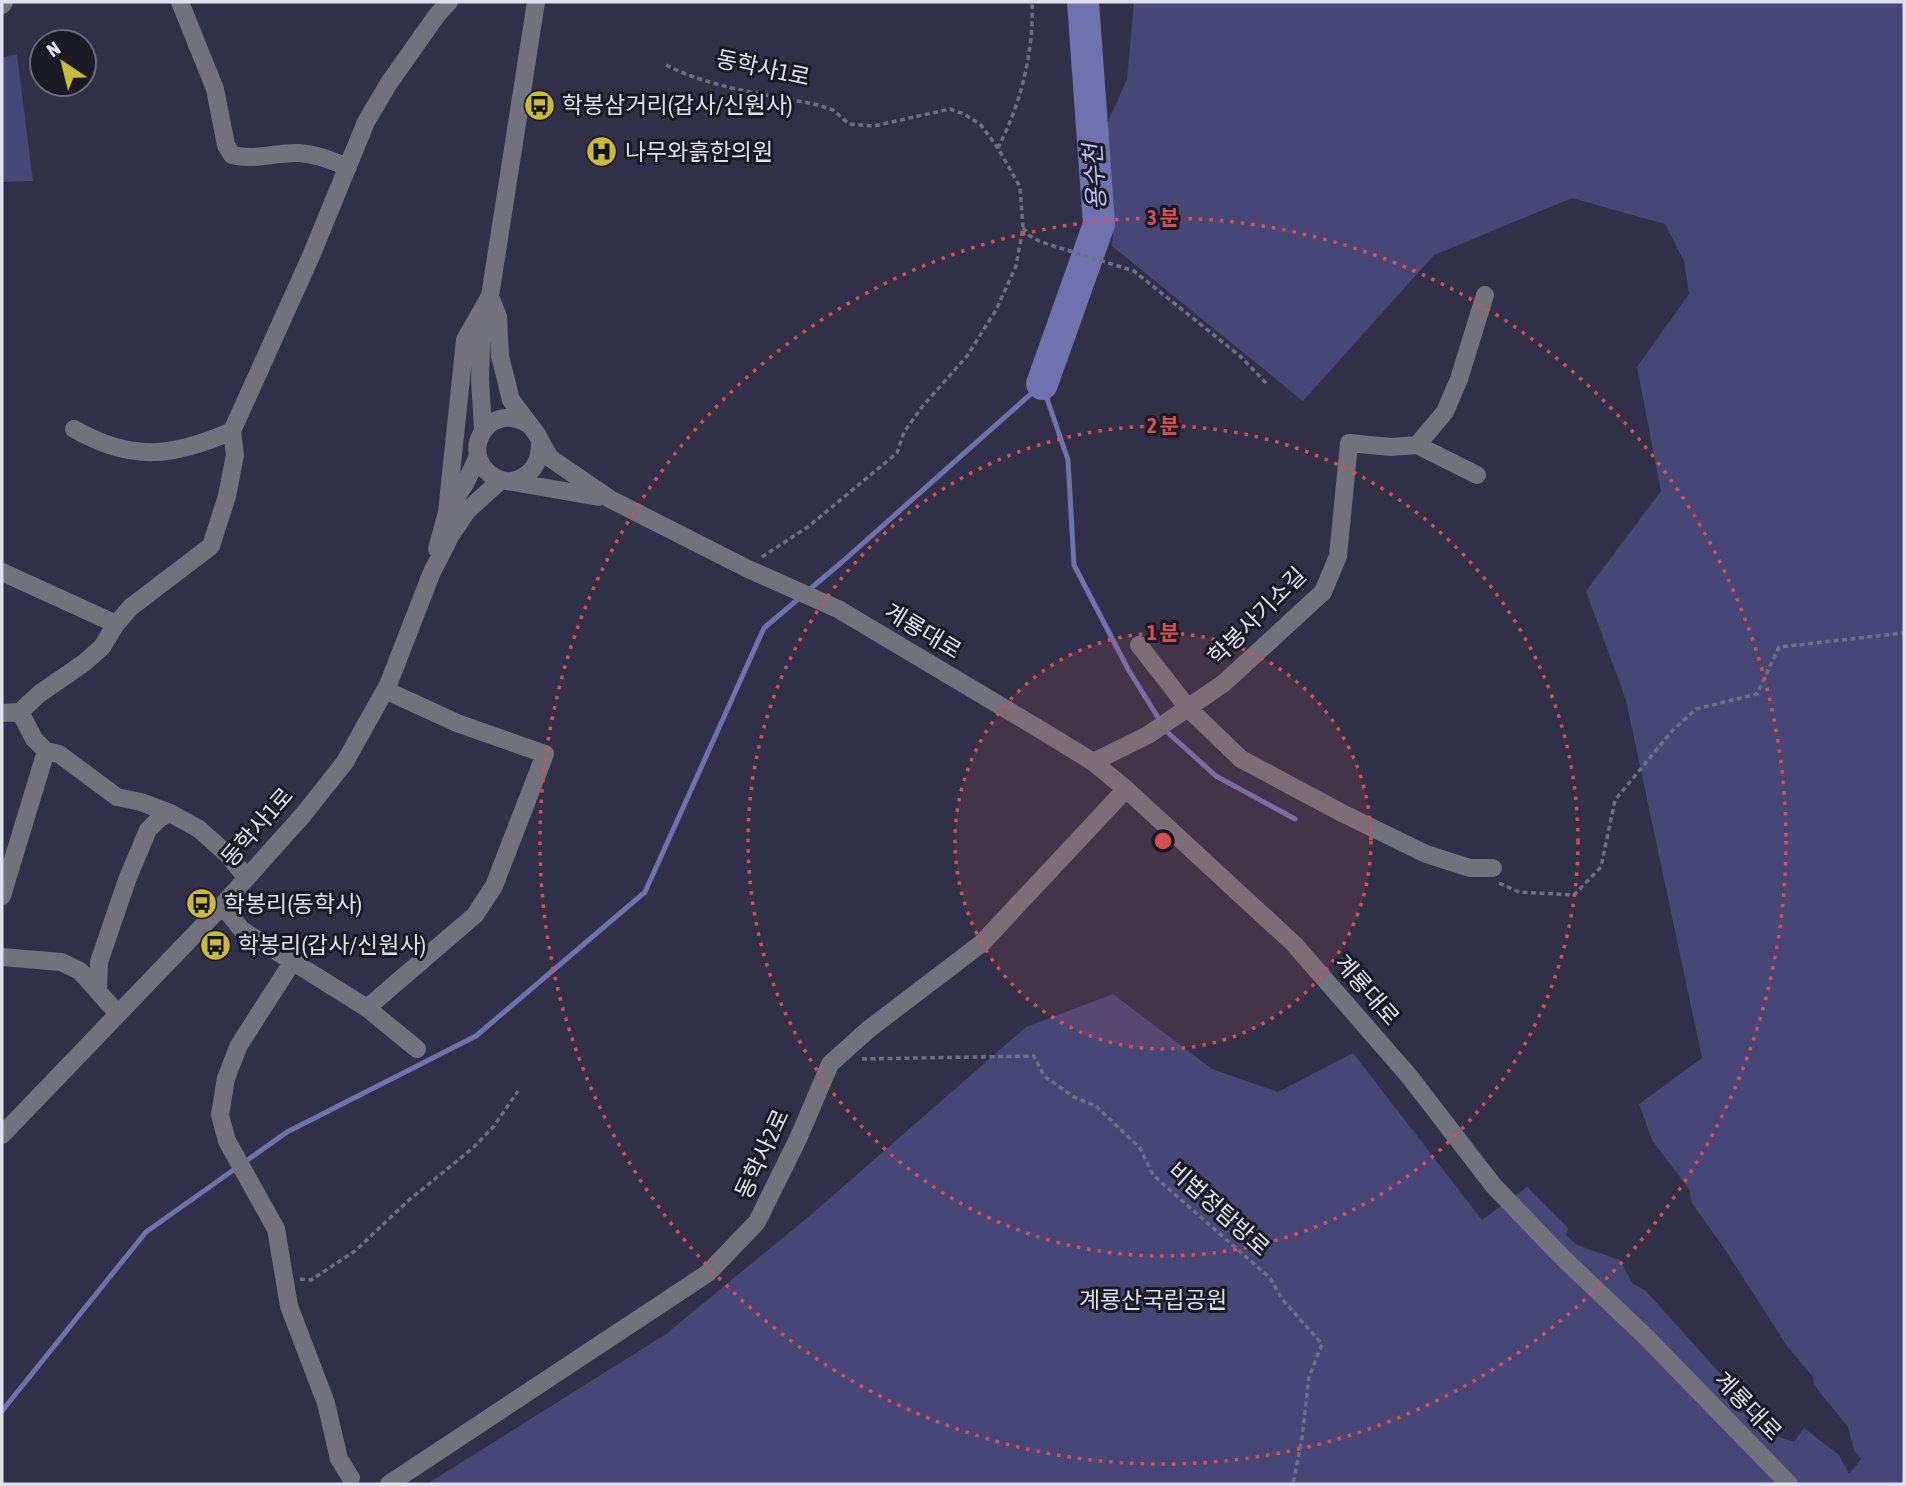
<svg xmlns="http://www.w3.org/2000/svg" width="1906" height="1486" viewBox="0 0 1906 1486" font-family="'Asap Condensed','Noto Sans KR',sans-serif">
  <style>
    .green { fill: #464777 }
    .lines { fill: none; stroke-linecap: round; stroke-linejoin: round }
    .stream { stroke: #7071af; stroke-width: 5 }
    .river { stroke: #7071af; stroke-width: 32 }
    .path { stroke: #6d6e83; stroke-width: 3.5; stroke-dasharray: 5 3.5; stroke-linecap: butt }
    .minor { stroke: #71727e; stroke-width: 18 }
    .ring { fill: none; stroke: #d84d50; stroke-width: 3.5; stroke-dasharray: 3.5 7 }
    .labels { text-anchor: middle; stroke-width: 6; stroke-linejoin: round; paint-order: stroke }
    .street-label { font-size: 23px; fill: #dfe1f1; stroke: #1a1a25 }
    .poi-label { font-size: 23px; fill: #dfe1f1; stroke: #1a1a25; text-anchor: start }
    .park-label { font-size: 23px; fill: #dcddef; stroke: #1a1a25 }
    .water-label { font-size: 24px; font-style: italic; fill: #bcbff4; stroke: #1a1a25 }
    .centre { fill: #d84d50; stroke: #1a1a25; stroke-width: 3.5 }
    .ring-label { font-size: 21px; text-anchor: middle; font-weight: bold; fill: #d84d50; stroke: #1a1a25; stroke-width: 6; stroke-linejoin: round; paint-order: stroke }
  </style>
  <rect width="100%" height="100%" fill="#303149"/>
  <!-- green -->
  <path class="green" d="M1134 2H1904V1484H427L666 1334 813 1213 1026 1027 1113 994 1212 1069 1278 1092 1353 1053 1482 1220 1527 1187 1568 1228 1566 1235 1577 1245 1620 1260 1632 1283 1646 1291 1725 1379 1766 1419 1764 1424 1774 1435 1794 1442 1804 1428 1839 1455 1849 1474 1861 1459 1854 1450 1848 1427 1814 1385 1813 1377 1787 1346 1726 1251 1692 1203 1689 1189 1652 1140 1639 1104 1702 1058 1626 700 1586 591 1661 491 1637 367 1689 294 1684 261 1665 224 1572 198 1434 255 1303 401 1112 246 1114 221 1108 208 1102 187 1099 155 1104 131 1127 79Z
    M17 54 33 181 2 182V58Z"/>
  <g class="lines">
    <!-- stream -->
    <path class="stream" d="M2 1411 146 1232 287 1132 476 1036 645 892 764 628 842 562 1042 384 1068 460 1074 565 1128 669 1167 732 1216 776 1295 819"/>
    <!-- river -->
    <path class="river" d="M1042 384 1099 224 1083 2"/>
    <!-- path -->
    <path class="path" d="M666 65C713 89 767 94 818 105L833 110 849 124 874 126 950 109 964 114 980 124 998 148
      M1023 228 1030 236 1041 242 1134 271 1240 356 1268 385
      M762 557 809 526 897 453 904 432 922 407 967 356 996 310 1016 266 1023 228 1020 187 998 148C1021 103 1034 52 1032 2
      M1499 883 1519 892 1574 895 1601 867 1615 800 1672 731 1696 709 1757 694 1779 647 1904 633
      M862 1059 1034 1056 1044 1076 1074 1097 1096 1106 1140 1148 1153 1175 1270 1278 1282 1299 1322 1344 1309 1377 1302 1438 1293 1484
      M300 1279 311 1280 355 1251 409 1200 474 1147 494 1126 518 1091"/>
    <!-- minor -->
    <path class="minor" d="M180 2 215 89 226 145 232 155C254 161 277 152 299 153 317 154 332 161 348 167
      M2 5 4 2
      M490 296 498 317 500 356 511 400 536 433 550 458 610 499 748 569 838 609 1046 733 1093 762 1126 789 1294 944 1409 1076 1493 1185 1561 1256 1647 1338 1789 1484
      M482 316 480 379 483 430
      M528 424C486 398 453 461 501 480L599 497
      M74 429C132 462 173 457 232 431
      M1417 445 1445 412 1459 379 1485 295
      M512 481C532 476 540 463 540 443
      M449 508 465 484 478 456
      M437 549 447 512 465 340 490 296 536 2
      M2 572 116 624
      M1139 645 1188 708 1241 759 1342 813 1426 854 1470 868H1493
      M20 712 34 739 46 751 59 754 117 797 141 802 170 813 199 829 227 854 246 877
      M2 713 20 712 39 694 84 663 102 647 116 624 131 607 211 546 227 496 235 455 232 431 311 256 366 122 389 83 437 15 449 2
      M1093 762 1148 735 1224 683 1323 592 1338 556 1349 443 1391 447 1417 445 1477 475
      M2 896 46 751
      M222 905 242 930 367 1008 417 1049
      M2 957 61 962 80 971 118 1014
      M293 961 239 1045 226 1078 220 1115 227 1141 276 1229 289 1306 326 1403 339 1459 351 1478
      M98 991 99 962 127 880 148 830 160 818 170 813
      M367 1008 475 915 494 886 545 754 457 723 385 690
      M2 1135 218 910 303 815 345 762 388 685 432 572 451 535 467 511 501 480
      M389 1484 708 1273 757 1222 798 1139 830 1064 869 1029 982 943 1126 789"/>
  </g>
  <!-- distance rings -->
  <circle cx="1163" cy="841" r="208" fill="#d84d50" fill-opacity=".12"/>
  <g class="ring">
    <circle cx="1163" cy="841" r="208"/>
    <circle cx="1163" cy="841" r="415"/>
    <circle cx="1163" cy="841" r="623"/>
  </g>
  <!-- icons -->
  <defs>
    <symbol id="bus-disc" viewBox="-11 -11 22 22"><circle r="9.5" fill="#caba3a" stroke="#1a1a25"/><path d="M-5-6H5V4H4V6H2V4H-2V6H-4V4H-5ZM-3.5-4V0h7V-4ZM-3.5 1.2v1.5H-2V1.2ZM2 1.2v1.5H3.5V1.2Z" fill="#111"/></symbol>
    <symbol id="hospital-disc" viewBox="-11 -11 22 22"><circle r="9.5" fill="#caba3a" stroke="#1a1a25"/><path d="M-5-5h3v3.5h4V-5h3V5h-3V1.5h-4V5h-3Z" fill="#111"/></symbol>
  </defs>
  <g fill-rule="evenodd">
    <use href="#bus-disc" x="522" y="88" width="35" height="35"/>
    <use href="#hospital-disc" x="584" y="134" width="35" height="35"/>
    <use href="#bus-disc" x="184" y="886" width="35" height="35"/>
    <use href="#bus-disc" x="198" y="928" width="35" height="35"/>
  </g>
  <g class="labels">
    <!-- street labels -->
    <g class="street-label">
      <text transform="translate(763 68) rotate(12)" y="8">동학사1로</text>
      <text transform="translate(1257 616) rotate(-45)" y="8">학봉사기소길</text>
      <text transform="translate(923 631) rotate(31)" y="8">계룡대로</text>
      <text transform="translate(257 827) rotate(-49)" y="8">동학사1로</text>
      <text transform="translate(1367 990) rotate(49)" y="8">계룡대로</text>
      <text transform="translate(762 1154) rotate(-65)" y="8">동학사2로</text>
      <text transform="translate(1219 1209) rotate(42)" y="8">비법정탐방로</text>
      <text transform="translate(1748 1406) rotate(46)" y="8">계룡대로</text>
    </g>
    <!-- poi labels -->
    <g class="poi-label">
      <text x="562" y="113">학봉삼거리(갑사/신원사)</text>
      <text x="625" y="160">나무와흙한의원</text>
      <text x="224" y="912">학봉리(동학사)</text>
      <text x="238" y="953">학봉리(갑사/신원사)</text>
    </g>
    <!-- park labels -->
    <g class="park-label">
      <text x="1153" y="1308">계룡산국립공원</text>
    </g>
    <!-- water labels -->
    <g class="water-label">
      <text transform="translate(1095 177) rotate(-94)" y="8">용수천</text>
    </g>
  </g>
  <circle cx="1163" cy="841" r="10" class="centre"/>
  <g class="ring-label">
    <text x="1163" y="225">3 분</text>
    <text x="1163" y="433">2 분</text>
    <text x="1163" y="640">1 분</text>
  </g>
  <!-- border -->
  <rect width="1906" height="1486" fill="none" stroke="#dfe1f1" stroke-width="7"/>
  <!-- north arrow -->
  <g transform="translate(63 63) rotate(325)"><circle r="33" fill="#1a1a25" stroke="#696a77" stroke-width="2"/>
  <path d="M0-5L12 26L0 18L-12 26Z" fill="#caba3a"/>
  <text y="-10" font-size="19" font-weight="bold" text-anchor="middle" fill="#dfe1f1">N</text>
  </g>
</svg>
